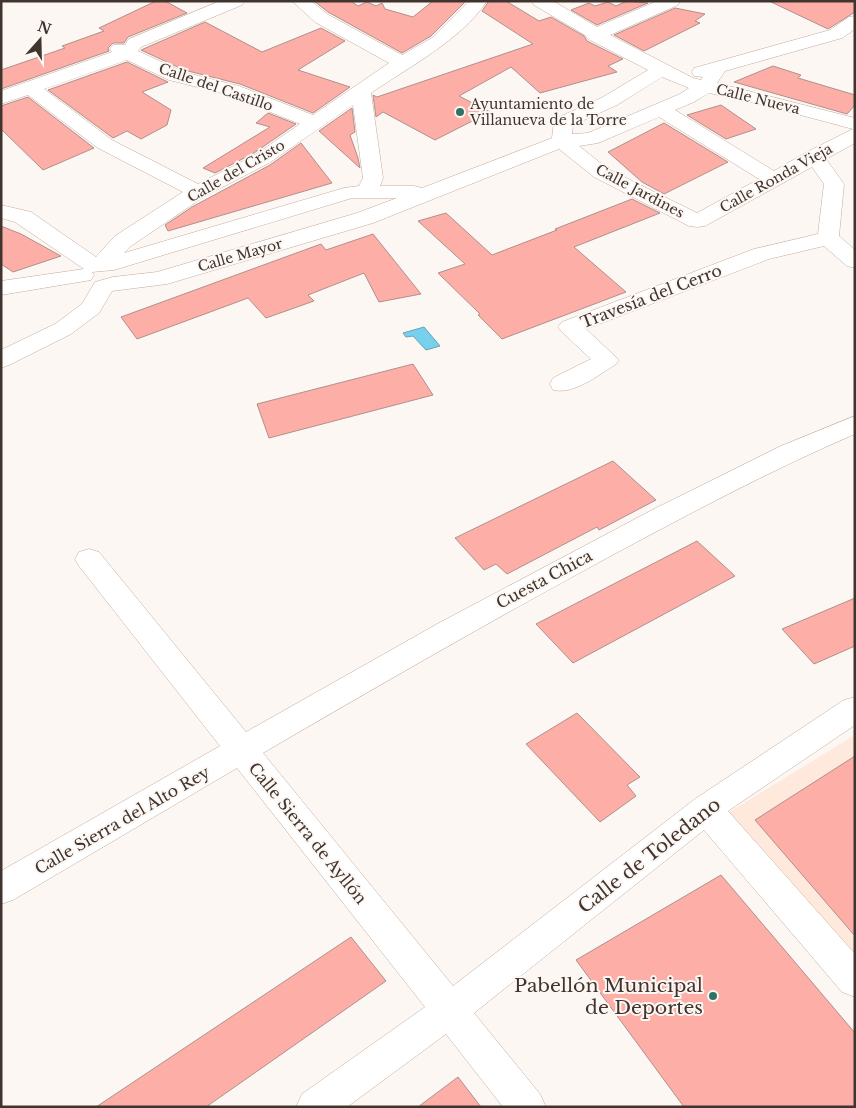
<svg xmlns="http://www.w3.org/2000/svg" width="856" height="1108" viewBox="0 0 856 1108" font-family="'Libre Baskerville',serif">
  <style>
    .built { fill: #fee9dc }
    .water { fill: #77d1ed; stroke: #66a2b4 }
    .building { fill: #fdaea6; stroke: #af908d }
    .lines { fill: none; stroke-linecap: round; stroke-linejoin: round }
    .minor-casing { stroke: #c5ab9a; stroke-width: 1 }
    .minor { fill: #fff; fill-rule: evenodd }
    .poi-dot { fill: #2f7364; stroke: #fdf7f4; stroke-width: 2 }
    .labels { text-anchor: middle; stroke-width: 4; stroke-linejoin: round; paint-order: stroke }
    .far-street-label { font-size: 14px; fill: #40352e; stroke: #fdf7f4 }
    .far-poi-label { font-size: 14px; fill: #40352e; stroke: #fdf7f4; text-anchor: start }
    .street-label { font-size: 16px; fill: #40352e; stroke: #fdf7f4 }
    .near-street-label { font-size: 19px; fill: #40352e; stroke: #fdf7f4 }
    .near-poi-label { font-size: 19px; fill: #40352e; stroke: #fdf7f4; text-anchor: end }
  </style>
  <rect width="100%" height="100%" fill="#fdf7f4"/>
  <!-- built -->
  <path class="built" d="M855 735V960L726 814Z"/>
  <!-- water -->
  <path class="water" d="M424 327 440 346 426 350 413 336 406 337 403 333Z"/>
  <!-- building -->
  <path class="building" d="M156 1H165L187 13 128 37 124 43H113L108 48 109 51 1 89V70L65 48 62 46 104 31 99 28Z
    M314 1H351L358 6 367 2 376 6 382 3 385 9 413 17 433 1H466L431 36 402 53 328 12Z
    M489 1H506L539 21 551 17 584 36 587 41 623 59 608 66 617 72 540 93 511 67 459 96 490 112 435 140 383 112 376 117 373 95 377 97 533 44 482 11Z
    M627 1 648 3 597 25 571 10 589 3 595 6 608 2 616 6Z
    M769 1H855V12L828 29Z
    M675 8 705 14 695 21 700 23 644 51 614 35Z
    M205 22 262 52 321 28 345 41 298 70 350 87 313 113 240 84 184 70 141 50Z
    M127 62 168 82 142 92 171 110 167 125 141 139 127 131 113 138 48 90Z
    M773 66 801 75 798 78 855 95V105L847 114 734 82Z
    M28 97 94 148 43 170 1 129V106Z
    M721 105 756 129 726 139 687 115Z
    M352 108 355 132 350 135 358 158 360 168 319 131Z
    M268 113 296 124 254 153 215 173 203 168 270 127 256 123Z
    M664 123 728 162 664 194 642 182 608 152Z
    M301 143 332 183 168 231 165 225 192 207 270 165Z
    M632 199 660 213 574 247 626 292 502 339 478 315 480 314 438 273 465 264 418 221 446 213 492 255 557 230 555 229Z
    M1 226 21 234 61 256 13 272 1 264Z
    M373 234 421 294 379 302 364 273 308 295 314 301 266 318 248 298 137 339 121 317 321 244 326 250Z
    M413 364 433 395 269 438 257 404Z
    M613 461 656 500 599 530 597 527 507 574 496 564 484 570 455 538Z
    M697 541 735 576 573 663 536 624Z
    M855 598V646L814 664 782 629Z
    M577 713 640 777 627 785 636 796 600 822 526 744Z
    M855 756V936L755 820Z
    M721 875 855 1033V1107H684L576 960Z
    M351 937 386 981 206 1107H96Z
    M458 1077 481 1107H418Z"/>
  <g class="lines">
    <defs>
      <path id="minor" d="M220 1H244L242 5 141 47 138 51 183 72 239 86 313 115 389 63 315 22 292 1H311L327 14 402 55 432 38 469 1H487C460 41 410 66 371 93L383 178 380 186H414L422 188 552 138 554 122 557 118 603 97 648 70 588 39 585 35 534 5 532 1H553L597 27 657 1H680L678 5 610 35 693 78 701 80 703 77 694 76 692 72 694 68 830 30 849 17 855 16V29L842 38 725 71 717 83 855 118V143L826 159 844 184 839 236 855 250V268L847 266 824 246 769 259 586 329 619 360 615 365C598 375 574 395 553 390L550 384 553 378 591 359 562 332 558 327 562 322 754 249 818 234 824 184 812 167 705 226 697 227 689 226 594 177 559 149 373 223 167 284 112 291 99 313 71 334 9 365 1 368V350L55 324 82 304 95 282 113 277 157 272 357 213 397 198H352L114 270 92 272 94 275 91 280 1 295V281L84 269 15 222 1 218V205L31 212 96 257 115 236 183 192 98 148 28 95 1 104V91L112 52 110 49 113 45H125L129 39ZM127 60 169 80 225 94 300 124 255 155 198 184 112 140 44 89ZM662 77 689 88 680 94 588 133 572 134 573 125 617 105ZM709 93 763 105 853 129 807 152 774 171 675 110 694 102ZM353 105 363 178 359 186 344 188 124 253 131 246 205 196 269 163ZM659 117 759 179 697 213 608 169 579 146 598 143Z
        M855 416V434C769 471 687 515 605 559 489 622 376 687 263 753L453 986 695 799 844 700 855 697V725L728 811 855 954V997L842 992 704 830 474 1013 540 1094 546 1107H503L446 1034 347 1107H296L302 1094 425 1007 237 768 13 900 1 904V871L220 746 79 566 75 559 79 552 89 549 99 552 246 732 439 623 654 509 781 446Z"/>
    </defs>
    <!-- minor casing -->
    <use href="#minor" class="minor-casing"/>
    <!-- minor -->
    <use href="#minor" class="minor"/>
  </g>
  <!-- markers -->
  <g class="poi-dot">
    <circle cx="460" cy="112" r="5"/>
    <circle cx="713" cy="996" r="5"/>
  </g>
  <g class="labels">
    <!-- far-street labels -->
    <g class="far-street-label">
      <text transform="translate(216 87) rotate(19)" y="5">Calle del Castillo</text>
      <text transform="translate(758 99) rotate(14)" y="5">Calle Nueva</text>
      <text transform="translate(236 171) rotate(-30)" y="5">Calle del Cristo</text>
      <text transform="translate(776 178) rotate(-29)" y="5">Calle Ronda Vieja</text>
      <text transform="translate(640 191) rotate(28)" y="5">Calle Jardines</text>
      <text transform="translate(240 255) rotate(-16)" y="5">Calle Mayor</text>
    </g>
    <!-- far-poi labels -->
    <g class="far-poi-label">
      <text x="470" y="109">Ayuntamiento de<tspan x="470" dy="16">Villanueva de la Torre</tspan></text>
    </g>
    <!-- street labels -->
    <g class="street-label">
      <text transform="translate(651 296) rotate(-21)" y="6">Travesía del Cerro</text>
      <text transform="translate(544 579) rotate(-28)" y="6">Cuesta Chica</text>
      <text transform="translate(122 820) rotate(-30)" y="6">Calle Sierra del Alto Rey</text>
      <text transform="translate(308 833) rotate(51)" y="6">Calle Sierra de Ayllón</text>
    </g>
    <!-- near-street labels -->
    <g class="near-street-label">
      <text transform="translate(649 855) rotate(-38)" y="7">Calle de Toledano</text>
    </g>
    <!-- near-poi labels -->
    <g class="near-poi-label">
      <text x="703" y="992">Pabellón Municipal<tspan x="703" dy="22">de Deportes</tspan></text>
    </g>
  </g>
  <!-- border -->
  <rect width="856" height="1108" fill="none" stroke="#40352e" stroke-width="5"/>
  <!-- north arrow -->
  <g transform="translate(40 40) rotate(20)" stroke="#fdf7f4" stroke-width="4" paint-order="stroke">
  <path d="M0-4L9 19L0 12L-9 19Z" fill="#40352e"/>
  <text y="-8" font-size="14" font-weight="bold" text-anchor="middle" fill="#40352e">N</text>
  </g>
</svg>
